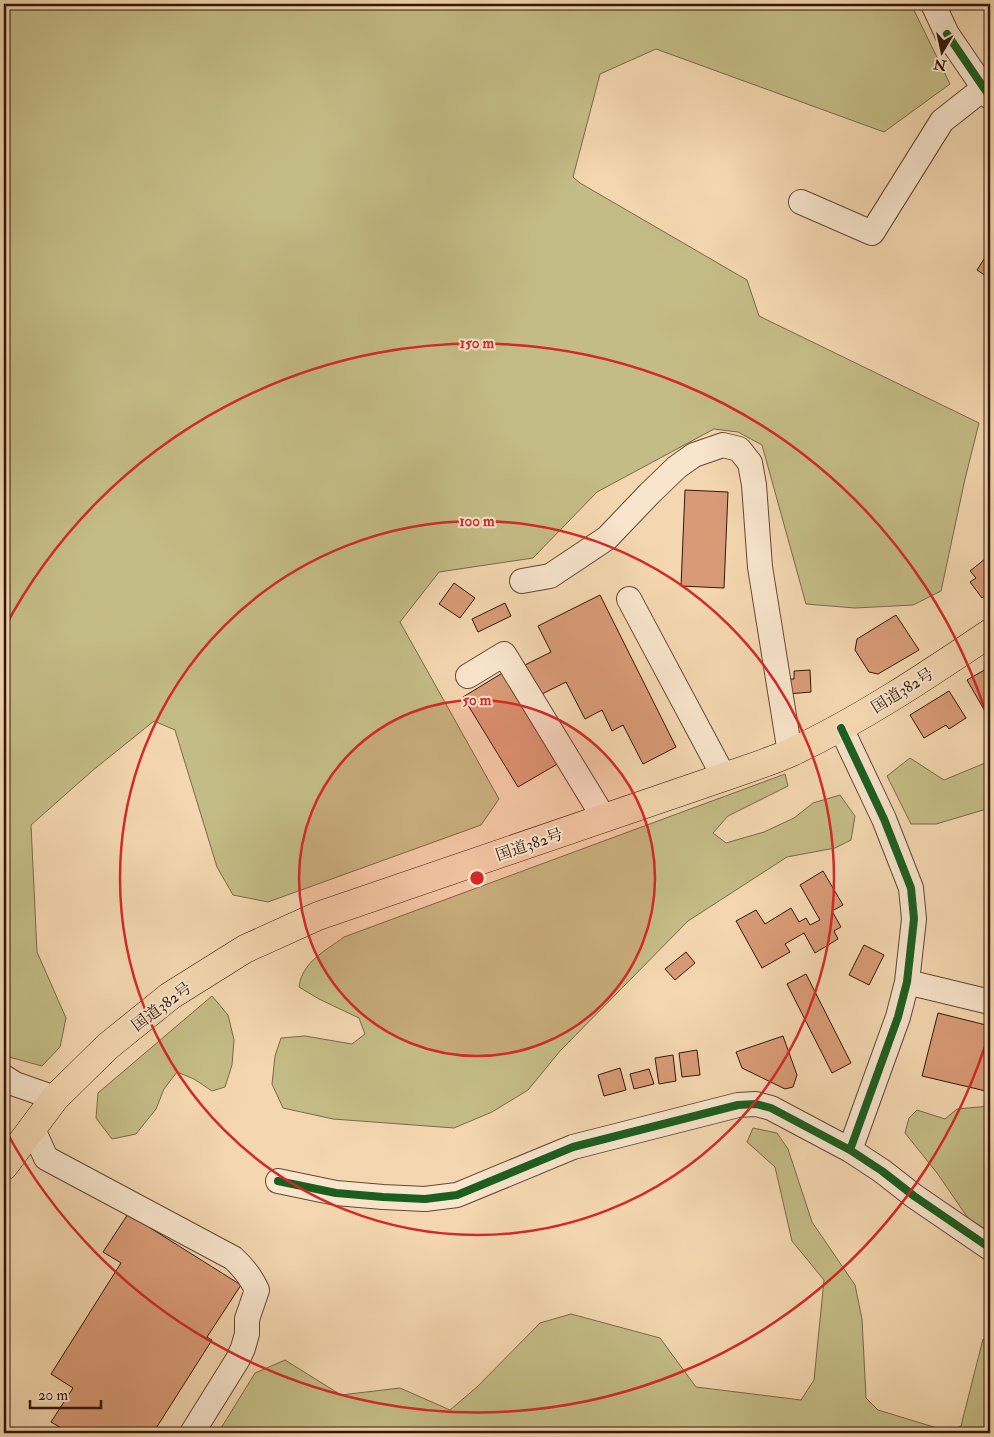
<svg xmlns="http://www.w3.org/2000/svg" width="994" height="1437" viewBox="0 0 994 1437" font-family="'IM FELL Double Pica','Noto Serif JP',serif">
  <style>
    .green { fill: #c4bc86; stroke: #7c6848 }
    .building { fill: #d99b77; stroke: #331509 }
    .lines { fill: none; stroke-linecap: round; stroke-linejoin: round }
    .minor-casing { stroke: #634633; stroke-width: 26 }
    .highway-casing { stroke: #331509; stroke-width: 29 }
    .minor { stroke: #f8e5cc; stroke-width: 24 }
    .highway { stroke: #f4d7b0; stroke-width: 28 }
    .cycleway-casing { stroke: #f8e5cc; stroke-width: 11 }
    .cycleway { stroke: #1b5e20; stroke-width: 8 }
    .ring { fill: none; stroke: #d62828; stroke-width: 2.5 }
    .labels { text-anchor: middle; stroke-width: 4; stroke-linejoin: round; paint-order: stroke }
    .street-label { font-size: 16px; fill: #331509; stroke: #f8e5cc }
    .centre { fill: #d62828; stroke: #f8e5cc; stroke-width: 2.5 }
    .ring-label { font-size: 15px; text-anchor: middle; font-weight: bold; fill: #d62828; stroke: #f8e5cc; stroke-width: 4; stroke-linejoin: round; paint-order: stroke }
  </style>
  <rect width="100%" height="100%" fill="#f4d7b0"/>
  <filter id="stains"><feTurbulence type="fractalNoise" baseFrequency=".004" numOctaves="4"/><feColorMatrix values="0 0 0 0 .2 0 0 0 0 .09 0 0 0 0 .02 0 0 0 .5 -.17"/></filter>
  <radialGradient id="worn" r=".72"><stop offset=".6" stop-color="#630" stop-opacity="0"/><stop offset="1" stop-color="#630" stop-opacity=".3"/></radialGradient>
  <!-- green -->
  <path class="green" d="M4 4H911L950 84 884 132 656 49 600 74 573 177 580 183 747 280 759 316 979 423 965 479 941 591 913 605 855 608 806 604 762 445 738 432 714 429 597 492 533 558 439 572 400 622 499 799 481 825 268 902 233 895 217 867 175 730 154 721 92 771 31 825 37 952 66 1018 60 1047 42 1066 9 1057 4 1053Z
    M910 758 944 780 990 761V808L936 824H911L887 776Z
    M785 774 788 786 728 816 713 833 726 843 764 832 794 818 813 803 840 795 855 816 851 840 835 848 787 857 688 921 560 1051 528 1090 492 1112 454 1128 333 1119 283 1108 272 1084 275 1056 281 1038 305 1036 352 1044 365 1034 359 1018 319 999 299 987C302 962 325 951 344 937Z
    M212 996 228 1015 234 1040 232 1065 225 1087 212 1091 194 1079 177 1072 164 1089 156 1109 136 1134 112 1139 96 1118 98 1093Z
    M990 1106V1232L968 1218 937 1173 905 1133 909 1118 917 1110 945 1119 957 1109Z
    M753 1128 777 1133 788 1149 812 1222 855 1285 862 1319 866 1398 878 1410 947 1431 961 1426 983 1339 990 1341V1433H218L255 1373 285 1360 341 1395 400 1388 450 1410 477 1387 540 1323 571 1314 660 1338 696 1387 801 1400 814 1380 824 1280 792 1241 775 1167 747 1142Z"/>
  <!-- building -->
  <path class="building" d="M986 256 990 259V270L986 276 977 270Z
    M685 490 728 492 724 588 681 586Z
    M990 555V592L982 598 970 582 976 578 970 571Z
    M454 583 475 598 460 618 439 604Z
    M600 595 676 747 643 764 623 725 612 731 602 710 585 719 566 682 534 698 519 668 551 652 538 626Z
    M505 603 511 616 478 632 472 619Z
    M896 615 919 650 878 674 869 672 855 650 857 639Z
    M988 668 990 672V720L967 680Z
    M810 670 811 692 788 694 787 679H794V671Z
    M504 672 559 763 518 787 463 697Z
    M949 691 966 718 949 729 946 725 924 738 910 715Z
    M823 871 843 905 832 911 841 927 834 931 838 939 815 953 804 933 785 944 790 952 762 968 736 921 756 910 765 924 791 908 799 922 806 918 810 925 820 920 800 885Z
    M864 945 884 955 869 985 849 975Z
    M686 952 695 963 675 980 665 969Z
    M806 974 851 1063 832 1073 787 984Z
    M938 1013 990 1026V1092L922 1076Z
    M783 1036 797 1075 793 1087 785 1089 742 1068 736 1052Z
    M697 1050 700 1075 682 1077 679 1053Z
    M673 1055 676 1081 659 1084 655 1058Z
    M620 1068 626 1090 604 1096 598 1075Z
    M649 1069 654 1084 634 1089 630 1074Z
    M128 1214 241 1285 207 1337 212 1340 153 1433 148 1429 146 1433H70L51 1422 73 1388 51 1374 121 1263 103 1252Z"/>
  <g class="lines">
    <defs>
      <path id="minor" d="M933 4 947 34 990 97
        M801 202 872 233 942 121 984 88
        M522 581 550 576 607 538 650 493 677 467 694 455 723 445 739 449 750 463 754 485 760 567 790 753
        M629 599 724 777
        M468 676 504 654 604 818
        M841 728 884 819 911 888 914 919 907 982 898 1017 850 1150
        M907 982 990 1002
        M4 1077 15 1084 55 1098
        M32 1127 46 1158 233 1258C244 1268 251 1277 257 1290L247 1319V1334L243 1348 238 1359 192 1433
        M278 1181 336 1193 383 1197 425 1199 457 1195 573 1147 738 1105 756 1104 771 1108 850 1150 882 1171 914 1196 990 1248"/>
      <path id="highway" d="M4 1166 55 1098 108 1046 170 996 245 949 318 916 724 777C746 769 770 762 792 752 862 719 926 676 990 633"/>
    </defs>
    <!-- minor casing -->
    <use href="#minor" class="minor-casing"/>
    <!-- highway casing -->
    <use href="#highway" class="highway-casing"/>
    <!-- minor -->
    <use href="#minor" class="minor"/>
    <!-- highway -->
    <use href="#highway" class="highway"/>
    <defs>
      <path id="cycleway" d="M947 34 990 97
        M841 728 884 819 911 888 914 919 907 982 898 1017 850 1150
        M278 1181 336 1193 383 1197 425 1199 457 1195 573 1147 738 1105 756 1104 771 1108 850 1150 882 1171 914 1196 990 1248"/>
    </defs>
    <!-- cycleway casing -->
    <use href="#cycleway" class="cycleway-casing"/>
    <!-- cycleway -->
    <use href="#cycleway" class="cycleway"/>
  </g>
  <!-- distance rings -->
  <circle cx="477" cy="878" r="178" fill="#d62828" fill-opacity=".12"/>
  <g class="ring">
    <circle cx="477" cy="878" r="178"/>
    <circle cx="477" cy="878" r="357"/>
    <path d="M990 1030A535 535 0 0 1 5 1129M5 627A535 535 0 0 1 990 726"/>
  </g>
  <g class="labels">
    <!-- street labels -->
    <g class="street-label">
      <text transform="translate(902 690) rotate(-32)" y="6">国道382号</text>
      <text transform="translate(529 844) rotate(-19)" y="6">国道382号</text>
      <text transform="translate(161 1006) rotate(-37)" y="6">国道382号</text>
    </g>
  </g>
  <circle cx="477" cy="878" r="8" class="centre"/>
  <g class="ring-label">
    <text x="477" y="348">150 m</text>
    <text x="477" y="526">100 m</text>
    <text x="477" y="705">50 m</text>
  </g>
  <!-- margin -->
  <rect width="994" height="1437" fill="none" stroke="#f4d7b0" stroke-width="20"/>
  <rect x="5" y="5" width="984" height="1427" fill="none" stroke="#331509" stroke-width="2.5"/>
  <rect x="10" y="10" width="974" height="1417" fill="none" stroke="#331509"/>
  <!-- north arrow -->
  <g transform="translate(942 52) rotate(189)" stroke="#f8e5cc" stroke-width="4" paint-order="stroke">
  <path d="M0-4L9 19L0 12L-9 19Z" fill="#331509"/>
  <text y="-8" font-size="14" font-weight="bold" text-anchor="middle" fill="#331509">N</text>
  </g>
  <!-- scale -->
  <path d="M30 1400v8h71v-8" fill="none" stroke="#331509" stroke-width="2.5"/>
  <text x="38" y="1400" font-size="15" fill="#331509" stroke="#f8e5cc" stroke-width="4" paint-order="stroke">20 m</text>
  <rect width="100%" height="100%" filter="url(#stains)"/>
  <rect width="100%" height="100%" fill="url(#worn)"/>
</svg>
